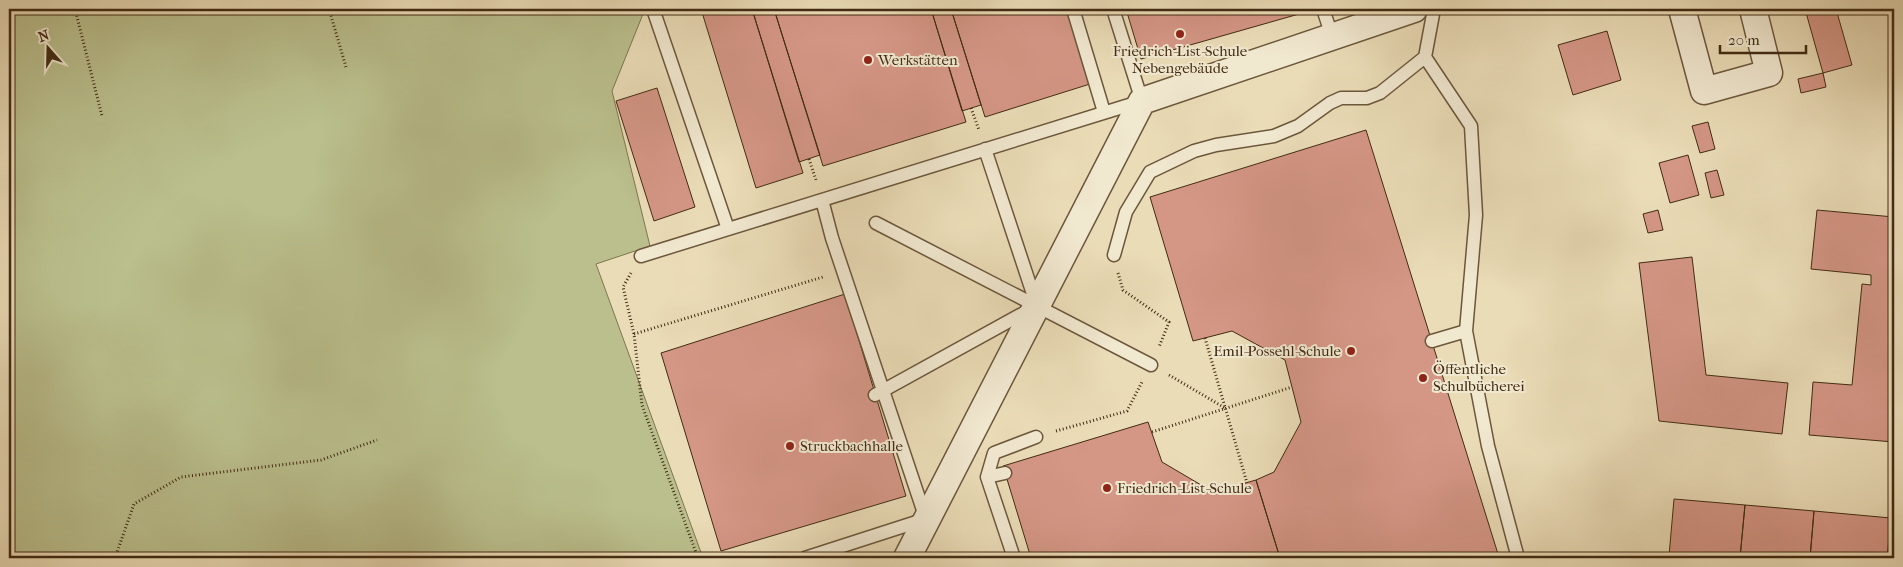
<svg xmlns="http://www.w3.org/2000/svg" width="1903" height="567" viewBox="0 0 1903 567" font-family="'IM FELL French Canon',serif">
  <style>
    .green { fill: #babf8d; stroke: #7e7550 }
    .building { fill: #d49685; stroke: #422b13 }
    .lines { fill: none; stroke-linecap: round; stroke-linejoin: round }
    .lane-casing { stroke: #6c573c; stroke-width: 15 }
    .street-casing { stroke: #6c573c; stroke-width: 29 }
    .path { stroke: #422b13; stroke-width: 3; stroke-dasharray: 1 2.5; stroke-linecap: butt }
    .lane { stroke: #f1e8d0; stroke-width: 12 }
    .street { stroke: #f1e8d0; stroke-width: 26 }
    .poi-dot { fill: #8f2418; stroke: #f1e8d0; stroke-width: 2 }
    .labels { text-anchor: middle; stroke-width: 4; stroke-linejoin: round; paint-order: stroke }
    .poi-label { font-size: 15px; fill: #422b13; stroke: #f1e8d0; text-anchor: start }
  </style>
  <rect width="100%" height="100%" fill="#eadcb7"/>
  <filter id="stains"><feTurbulence type="fractalNoise" baseFrequency=".004" numOctaves="4"/><feColorMatrix values="0 0 0 0 .2 0 0 0 0 .09 0 0 0 0 .02 0 0 0 .5 -.17"/></filter>
  <radialGradient id="worn" r=".72"><stop offset=".6" stop-color="#630" stop-opacity="0"/><stop offset="1" stop-color="#630" stop-opacity=".3"/></radialGradient>
  <!-- green -->
  <path class="green" d="M9 9H645L612 91 650 246 596 264 703 558H9Z"/>
  <!-- building -->
  <path class="building" d="M701 9H752L803 173 756 188Z
    M752 9H774L820 155 799 162Z
    M774 9H931L966 122 823 166Z
    M931 9H951L981 105 962 111Z
    M951 9H1067L1090 84 985 117Z
    M1126 9H1313V10L1141 59Z
    M1805 9H1836L1852 65 1823 73Z
    M1607 31 1621 80 1573 95 1558 45Z
    M1823 73 1826 87 1801 93 1798 79Z
    M657 88 695 207 654 221 616 101Z
    M1708 122 1715 149 1700 153 1692 126Z
    M1366 130 1498 554 1482 558H1280L1256 480 1274 472 1301 422 1285 360 1232 331 1193 341 1150 197Z
    M1688 155 1699 195 1670 203 1659 163Z
    M1717 170 1724 195 1711 198 1705 173Z
    M1658 210 1663 230 1648 233 1643 214Z
    M1817 210 1894 217V442L1809 435 1813 382 1852 385 1862 284 1871 285V275L1811 269Z
    M1692 257 1706 375 1788 383 1782 434 1659 421 1639 263Z
    M845 294 906 496 721 551 661 353Z
    M1148 422 1162 462 1213 492 1256 480 1280 558H1031L1003 466Z
    M1674 499 1745 505 1740 558 1669 556Z
    M1745 505 1814 511 1810 558H1740Z
    M1814 511 1891 518 1887 558H1810Z"/>
  <g class="lines">
    <defs>
      <path id="lane" d="M653 9 728 229
        M1073 9 1104 112
        M1323 9 1332 36
        M1425 57 1471 126 1476 215 1466 331 1488 446 1518 558
        M985 149 1036 303
        M876 223 1151 365
        M1114 255 1126 212 1150 172 1194 151 1216 145 1274 136 1298 126 1330 103 1341 98H1367L1380 93 1425 57 1434 9
        M641 256 1142 101 1113 9
        M1432 341 1466 331
        M875 395 1031 309
        M987 477 1005 473
        M805 558 926 519 832 238 822 200
        M1014 558 987 477 994 453 1036 437"/>
      <path id="street" d="M1682 9 1704 91 1769 73 1753 9
        M907 558 1142 101 1414 9"/>
    </defs>
    <!-- lane casing -->
    <use href="#lane" class="lane-casing"/>
    <!-- street casing -->
    <use href="#street" class="street-casing"/>
    <!-- path -->
    <path class="path" d="M75 9 102 116
      M329 9 346 67
      M971 108 979 130
      M809 159 816 180
      M631 273 623 287 634 334 642 405 698 558
      M1118 273 1123 290 1169 322 1159 347
      M634 334 823 277
      M1205 338 1247 483
      M1169 375 1225 408
      M1056 431 1127 411 1142 382
      M1152 432 1292 387
      M115 558 134 504 181 477 321 460 377 440"/>
    <!-- lane -->
    <use href="#lane" class="lane"/>
    <!-- street -->
    <use href="#street" class="street"/>
  </g>
  <!-- markers -->
  <g class="poi-dot">
    <circle cx="1180" cy="34" r="5"/>
    <circle cx="868" cy="60" r="5"/>
    <circle cx="1351" cy="351" r="5"/>
    <circle cx="1423" cy="378" r="5"/>
    <circle cx="790" cy="446" r="5"/>
    <circle cx="1107" cy="488" r="5"/>
  </g>
  <g class="labels">
    <!-- poi labels -->
    <g class="poi-label">
      <text x="1180" y="56" text-anchor="middle">Friedrich-List-Schule<tspan x="1180" dy="17">Nebengebäude</tspan></text>
      <text x="878" y="65">Werkstätten</text>
      <text x="1341" y="356" text-anchor="end">Emil-Possehl-Schule</text>
      <text x="1433" y="374">Öffentliche<tspan x="1433" dy="17">Schulbücherei</tspan></text>
      <text x="800" y="451">Struckbachhalle</text>
      <text x="1117" y="493">Friedrich-List-Schule</text>
    </g>
  </g>
  <!-- margin -->
  <rect width="1903" height="567" fill="none" stroke="#eadcb7" stroke-width="30"/>
  <rect x="10" y="10" width="1883" height="547" fill="none" stroke="#422b13" stroke-width="2.5"/>
  <rect x="15" y="15" width="1873" height="537" fill="none" stroke="#422b13"/>
  <!-- north arrow -->
  <g transform="translate(48 48) rotate(340)" stroke="#f1e8d0" stroke-width="4" paint-order="stroke">
  <path d="M0-4L9 19L0 12L-9 19Z" fill="#422b13"/>
  <text y="-8" font-size="14" font-weight="bold" text-anchor="middle" fill="#422b13">N</text>
  </g>
  <!-- scale -->
  <path d="M1720 45v8h86v-8" fill="none" stroke="#422b13" stroke-width="2.5"/>
  <text x="1728" y="45" font-size="15" fill="#422b13" stroke="#f1e8d0" stroke-width="4" paint-order="stroke">20 m</text>
  <rect width="100%" height="100%" filter="url(#stains)"/>
  <rect width="100%" height="100%" fill="url(#worn)"/>
</svg>
